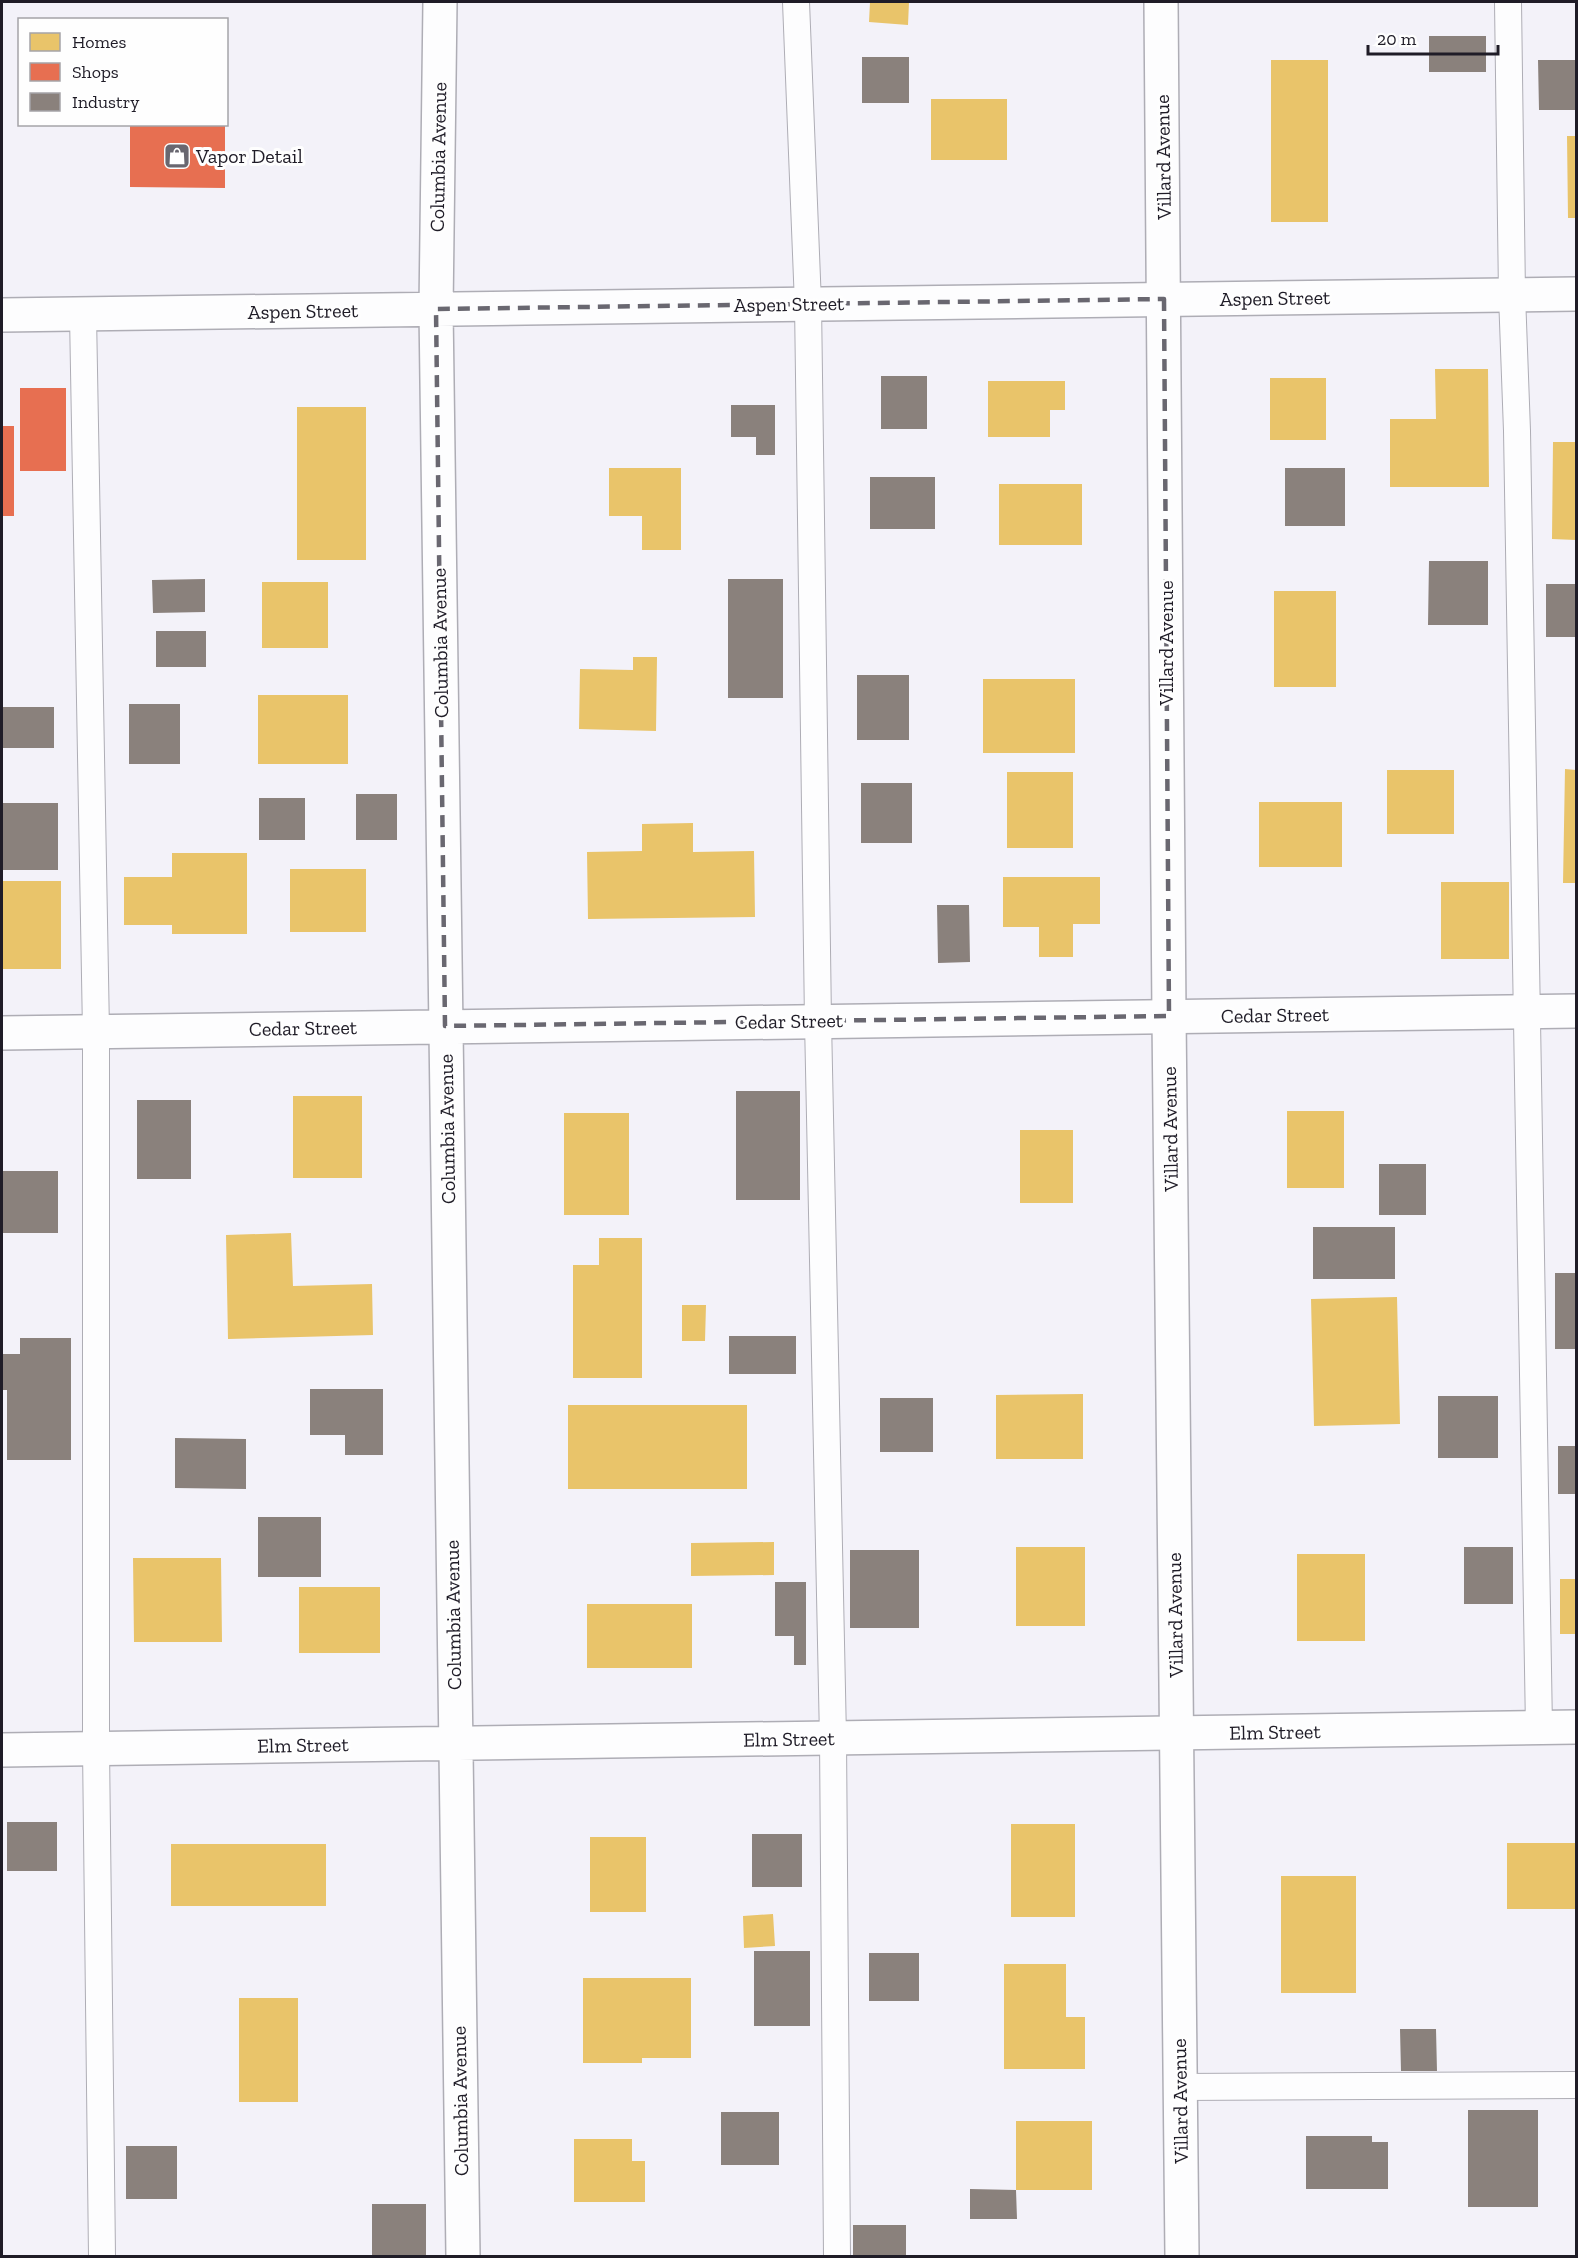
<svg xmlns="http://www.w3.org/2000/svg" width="1578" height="2258" viewBox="0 0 1578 2258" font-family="'Zilla Slab',serif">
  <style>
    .homes { fill: #e9c46a }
    .shops { fill: #e76f51 }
    .industry { fill: #8a817c }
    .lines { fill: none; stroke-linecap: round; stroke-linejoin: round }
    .lane-casing { stroke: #aeadb5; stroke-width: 28 }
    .street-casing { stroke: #aeadb5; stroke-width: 36 }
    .secondary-casing { stroke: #aeadb5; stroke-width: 36 }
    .lane { stroke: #fdfdfe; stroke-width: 26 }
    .street { stroke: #fdfdfe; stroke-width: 33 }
    .secondary { stroke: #fdfdfe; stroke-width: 33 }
    .marked { fill: none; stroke: #696770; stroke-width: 4.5; stroke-dasharray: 12 8; stroke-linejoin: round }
    .labels { text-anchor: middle; stroke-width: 6; stroke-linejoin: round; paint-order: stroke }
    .poi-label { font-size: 20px; fill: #1f1c27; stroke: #fefefe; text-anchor: start }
    .street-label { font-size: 20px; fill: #1f1c27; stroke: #fefefe }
  </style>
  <rect width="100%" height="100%" fill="#f3f2f9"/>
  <!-- homes -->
  <path class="homes" d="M870 2H909L908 25 869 22Z
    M1271 60H1328V222H1271Z
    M931 99H1007V160H931Z
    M1567 136H1576V218H1568Z
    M1435 369H1488L1489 487H1390V419H1436Z
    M1270 378H1326V440H1270Z
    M988 381H1065V410H1050V437H988Z
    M297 407H366V560H297Z
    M1553 442H1576V540L1552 539Z
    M609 468H681V550H642V516H609Z
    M999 484H1082V545H999Z
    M262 582H328V648H262Z
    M1274 591H1336V687H1274Z
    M633 657H657L656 731 579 729 580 669 633 670Z
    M983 679H1075V753H983Z
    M258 695H348V764H258Z
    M1565 769 1576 770V883H1563Z
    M1387 770H1454V834H1387Z
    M1007 772H1073V848H1007Z
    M1259 802H1342V867H1259Z
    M693 823V852L754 851 755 917 588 919 587 852 642 851V824Z
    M172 853H247V934H172V925H124V877H172Z
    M290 869H366V932H290Z
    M1003 877H1100V924H1073V957H1039V927H1003Z
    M3 881H61V969H3Z
    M1441 882H1509V959H1441Z
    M293 1096H362V1178H293Z
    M1287 1111H1344V1188H1287Z
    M564 1113H629V1215H564Z
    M1020 1130H1073V1203H1020Z
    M291 1233 293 1286 372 1284 373 1335 228 1339 226 1235Z
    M599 1238H642V1378H573V1265H599Z
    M1397 1297 1400 1424 1314 1426 1311 1299Z
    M682 1305H706L705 1341H682Z
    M1083 1394V1459H996V1395Z
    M568 1405H747V1489H568Z
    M774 1542V1575L691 1576V1543Z
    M1016 1547H1085V1626H1016Z
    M1297 1554H1365V1641H1297Z
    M133 1558H221L222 1642H134Z
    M1560 1579H1576V1634H1560Z
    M299 1587H380V1653H299Z
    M587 1604H692V1668H587Z
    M1011 1824H1075V1917H1011Z
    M590 1837H646V1912H590Z
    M1507 1843H1576V1909H1507Z
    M171 1844H326V1906H171Z
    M1281 1876H1356V1993H1281Z
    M773 1914 775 1946 744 1948 743 1916Z
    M1004 1964H1066V2017H1085V2069H1004Z
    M583 1978H691V2058H642V2063H583Z
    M239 1998H298V2102H239Z
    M1016 2121H1092V2190H1016Z
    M574 2139H632V2161H645V2202H574Z"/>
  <!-- shops -->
  <path class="shops" d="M130 124H225V188L130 187Z
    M20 388H66V471H20Z
    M2 426H14V516H2Z"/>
  <!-- industry -->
  <path class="industry" d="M1429 36H1486V72H1429Z
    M862 57H909V103H862Z
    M1538 60H1576V110H1539Z
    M881 376H927V429H881Z
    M731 405H775V455H756V437H731Z
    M1285 468H1345V526H1285Z
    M870 477H935V529H870Z
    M1429 561H1488V625H1428Z
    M205 579V612L153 613 152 580Z
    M728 579H783V698H728Z
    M1546 584H1576V637H1546Z
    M156 631H206V667H156Z
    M857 675H909V740H857Z
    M129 704H180V764H129Z
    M2 707H54V748H2Z
    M861 783H912V843H861Z
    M356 794H397V840H356Z
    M259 798H305V840H259Z
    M2 803H58V870H2Z
    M937 905H969L970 962 938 963Z
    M736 1091H800V1200H736Z
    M137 1100H191V1179H137Z
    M1379 1164H1426V1215H1379Z
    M2 1171H58V1233H2Z
    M1313 1227H1395V1279H1313Z
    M1555 1273H1576V1349H1555Z
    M729 1336H796V1374H729Z
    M20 1338H71V1460H7V1390H2V1354H20Z
    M310 1389H383V1455H345V1435H310Z
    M1438 1396H1498V1458H1438Z
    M880 1398H933V1452H880Z
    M175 1438 246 1439V1489L175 1488Z
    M1558 1446H1576V1494H1558Z
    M258 1517H321V1577H258Z
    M1464 1547H1513V1604H1464Z
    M850 1550H919V1628H850Z
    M775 1582H806V1665H794V1636H775Z
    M7 1822H57V1871H7Z
    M752 1834H802V1887H752Z
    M754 1951H810V2026H754Z
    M869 1953H919V2001H869Z
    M1400 2029H1436L1437 2071H1401Z
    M1468 2110H1538V2207H1468Z
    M721 2112H779V2165H721Z
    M1306 2136H1372V2142H1388V2189H1306Z
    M126 2146H177V2199H126Z
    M970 2189 1016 2190 1017 2219H970Z
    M372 2204H426V2256H372Z
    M853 2225H906V2256H853Z"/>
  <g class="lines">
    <defs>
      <path id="lane" d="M796 2 808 304 818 1021 833 1738 837 2256
        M1508 2 1512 295 1517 431 1539 1728
        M83 315 96 1031V1748L102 2256
        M1180 2087 1576 2085"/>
      <path id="street" d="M440 2 436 309 463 2256
        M2 315 1576 294
        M2 1033 1576 1011
        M2 1750 1576 1727"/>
      <path id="secondary" d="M1161 2 1169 1016 1182 2256"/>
    </defs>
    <!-- lane casing -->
    <use href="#lane" class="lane-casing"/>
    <!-- street casing -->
    <use href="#street" class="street-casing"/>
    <!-- secondary casing -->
    <use href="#secondary" class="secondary-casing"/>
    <!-- lane -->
    <use href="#lane" class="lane"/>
    <!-- street -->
    <use href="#street" class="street"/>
    <!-- secondary -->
    <use href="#secondary" class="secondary"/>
  </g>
  <!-- marked area -->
  <path class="marked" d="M1164 299 1169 1016 445 1026 436 309Z"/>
  <!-- icons -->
  <defs>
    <symbol id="shop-square" viewBox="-11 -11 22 22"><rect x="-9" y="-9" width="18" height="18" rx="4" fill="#696770" stroke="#fefefe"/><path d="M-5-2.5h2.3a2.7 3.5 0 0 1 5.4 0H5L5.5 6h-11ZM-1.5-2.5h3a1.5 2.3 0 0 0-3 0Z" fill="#fff"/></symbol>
  </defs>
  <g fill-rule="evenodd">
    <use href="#shop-square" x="162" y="141" width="30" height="30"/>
  </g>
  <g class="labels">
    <!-- poi labels -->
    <g class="poi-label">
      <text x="196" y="163">Vapor Detail</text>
    </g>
    <!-- street labels -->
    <g class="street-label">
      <text transform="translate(438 157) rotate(-89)" y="7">Columbia Avenue</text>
      <text transform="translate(1163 157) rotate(-91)" y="7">Villard Avenue</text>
      <text transform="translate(1275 298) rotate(-1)" y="7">Aspen Street</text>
      <text transform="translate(789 304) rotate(-1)" y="7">Aspen Street</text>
      <text transform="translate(303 311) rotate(-1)" y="7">Aspen Street</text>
      <text transform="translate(440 643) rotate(-91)" y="7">Columbia Avenue</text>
      <text transform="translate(1166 643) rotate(-90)" y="7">Villard Avenue</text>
      <text transform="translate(1275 1015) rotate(-1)" y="7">Cedar Street</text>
      <text transform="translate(789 1021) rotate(-1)" y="7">Cedar Street</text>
      <text transform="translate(303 1028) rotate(-1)" y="7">Cedar Street</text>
      <text transform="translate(447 1129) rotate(-91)" y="7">Columbia Avenue</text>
      <text transform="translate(1170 1129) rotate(-91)" y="7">Villard Avenue</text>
      <text transform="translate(453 1615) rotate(-91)" y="7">Columbia Avenue</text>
      <text transform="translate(1175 1615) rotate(-91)" y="7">Villard Avenue</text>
      <text transform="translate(1275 1732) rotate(-1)" y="7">Elm Street</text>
      <text transform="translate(789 1739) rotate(-1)" y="7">Elm Street</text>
      <text transform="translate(303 1745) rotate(-1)" y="7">Elm Street</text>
      <text transform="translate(460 2101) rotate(-91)" y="7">Columbia Avenue</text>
      <text transform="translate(1180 2101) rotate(-91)" y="7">Villard Avenue</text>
    </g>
  </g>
  <!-- border -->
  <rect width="1578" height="2258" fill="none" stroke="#1f1c27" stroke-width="6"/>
  <!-- legend -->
  <rect x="18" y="18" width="210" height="108" fill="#fefefe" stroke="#a5a4a8" stroke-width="1.5"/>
  <rect x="30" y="33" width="30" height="18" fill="#e9c46a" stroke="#a5a4a8" stroke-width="1.5"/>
  <text x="72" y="48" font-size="18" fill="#1f1c27">Homes</text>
  <rect x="30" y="63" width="30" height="18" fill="#e76f51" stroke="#a5a4a8" stroke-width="1.5"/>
  <text x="72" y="78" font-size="18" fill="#1f1c27">Shops</text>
  <rect x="30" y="93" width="30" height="18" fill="#8a817c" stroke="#a5a4a8" stroke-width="1.5"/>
  <text x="72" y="108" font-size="18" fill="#1f1c27">Industry</text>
  <!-- scale -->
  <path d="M1368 45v9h130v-9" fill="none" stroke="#1f1c27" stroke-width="3"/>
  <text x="1377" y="45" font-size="18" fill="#1f1c27" stroke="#fefefe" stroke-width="4.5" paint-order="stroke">20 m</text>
</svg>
